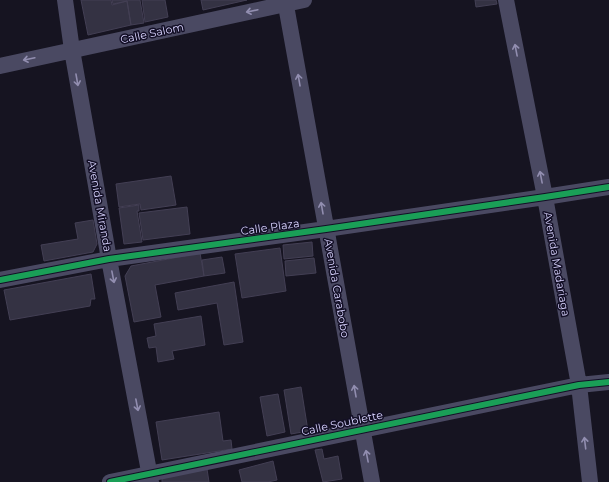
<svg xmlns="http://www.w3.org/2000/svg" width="609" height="482" viewBox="0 0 609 482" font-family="Montserrat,sans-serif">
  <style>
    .building { fill: #343243; stroke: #433f54 }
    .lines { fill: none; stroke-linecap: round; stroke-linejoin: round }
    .minor { stroke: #4a4962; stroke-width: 16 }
    .cycleway-casing { stroke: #130f26; stroke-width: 8 }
    .cycleway { stroke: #1a9f57; stroke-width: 6 }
    .oneway { stroke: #928eb0 }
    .labels { text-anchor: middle; stroke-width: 3; stroke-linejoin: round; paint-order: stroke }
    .street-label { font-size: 11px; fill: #d9d4ff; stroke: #130f26 }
  </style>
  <rect width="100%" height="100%" fill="#161421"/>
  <!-- building -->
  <path class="building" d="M81 0H111L112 5 127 1 131 25 88 35Z
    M112 0H140L144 23 131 25 127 1 113 4Z
    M142 0H165L168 17 145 22Z
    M201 0H247L203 10Z
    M475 0H496L497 4 476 7Z
    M171 176 176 205 141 210 140 204 119 207 116 184Z
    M139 205V211H137L142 242 124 244 119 208Z
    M187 207 190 234 143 240 139 213Z
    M93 220 97 244 93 252 44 261 41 245 78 239 75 223Z
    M312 242 313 256 284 259 283 245Z
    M280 248 286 291 242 298 235 254Z
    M200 253 204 276 155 285 161 317 134 322 125 276 131 266Z
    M222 257 225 273 204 276 202 260Z
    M314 258 316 273 286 276 285 261Z
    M91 274 95 299H91L90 306 10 320 4 290Z
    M234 282 243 342 224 345 217 303 178 310 175 293Z
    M201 316 205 345 172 351 174 359 158 362 156 347 149 348 147 338 156 336 154 324Z
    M301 387 308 431 291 434 284 390Z
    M278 394 285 432 267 436 260 397Z
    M219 412 223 441 231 440 232 449 162 460 156 422Z
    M322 449 324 459 338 456 342 479 323 482 315 450Z
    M273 461 277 480 268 482H242L239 470Z
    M207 469 209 482H162V477Z"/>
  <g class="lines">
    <!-- minor -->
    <path class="minor" d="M65 0 72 50 109 259 151 482
      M285 0 372 482
      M506 0 545 197 579 385 590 482
      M0 66 304 0
      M0 280 109 259 326 229 545 197 609 187
      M110 482 579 385 609 382"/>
    <defs>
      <path id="cycleway" d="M0 280 109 259 326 229 545 197 609 187
        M110 482 579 385 609 382"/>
    </defs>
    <!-- cycleway casing -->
    <use href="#cycleway" class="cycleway-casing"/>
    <!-- cycleway -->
    <use href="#cycleway" class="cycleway"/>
  </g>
  <!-- one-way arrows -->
  <defs><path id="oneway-shaft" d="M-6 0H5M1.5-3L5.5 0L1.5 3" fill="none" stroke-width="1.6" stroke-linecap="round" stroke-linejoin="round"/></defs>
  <g class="oneway">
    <use href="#oneway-shaft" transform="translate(252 11) rotate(168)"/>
    <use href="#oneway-shaft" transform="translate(516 50) rotate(-101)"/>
    <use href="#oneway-shaft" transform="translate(29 59) rotate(168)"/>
    <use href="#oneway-shaft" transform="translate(77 80) rotate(80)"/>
    <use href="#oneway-shaft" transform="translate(299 80) rotate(-100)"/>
    <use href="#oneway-shaft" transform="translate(541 177) rotate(-101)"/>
    <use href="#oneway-shaft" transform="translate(322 208) rotate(-100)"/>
    <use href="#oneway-shaft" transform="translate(113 277) rotate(79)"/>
    <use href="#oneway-shaft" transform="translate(355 391) rotate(-100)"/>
    <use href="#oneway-shaft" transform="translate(137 405) rotate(79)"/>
    <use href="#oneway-shaft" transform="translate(585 443) rotate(-97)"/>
    <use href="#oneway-shaft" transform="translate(367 456) rotate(-101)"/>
  </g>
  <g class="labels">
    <!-- street labels -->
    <g class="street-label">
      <text transform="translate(152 33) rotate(-12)" y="4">Calle Salom</text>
      <text transform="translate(100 206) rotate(80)" y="4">Avenida Miranda</text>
      <text transform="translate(270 227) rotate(-8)" y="4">Calle Plaza</text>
      <text transform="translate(557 264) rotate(80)" y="4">Avenida Madariaga</text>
      <text transform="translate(337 288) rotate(80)" y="4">Avenida Carabobo</text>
      <text transform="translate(342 423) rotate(-12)" y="4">Calle Soublette</text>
    </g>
  </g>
</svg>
